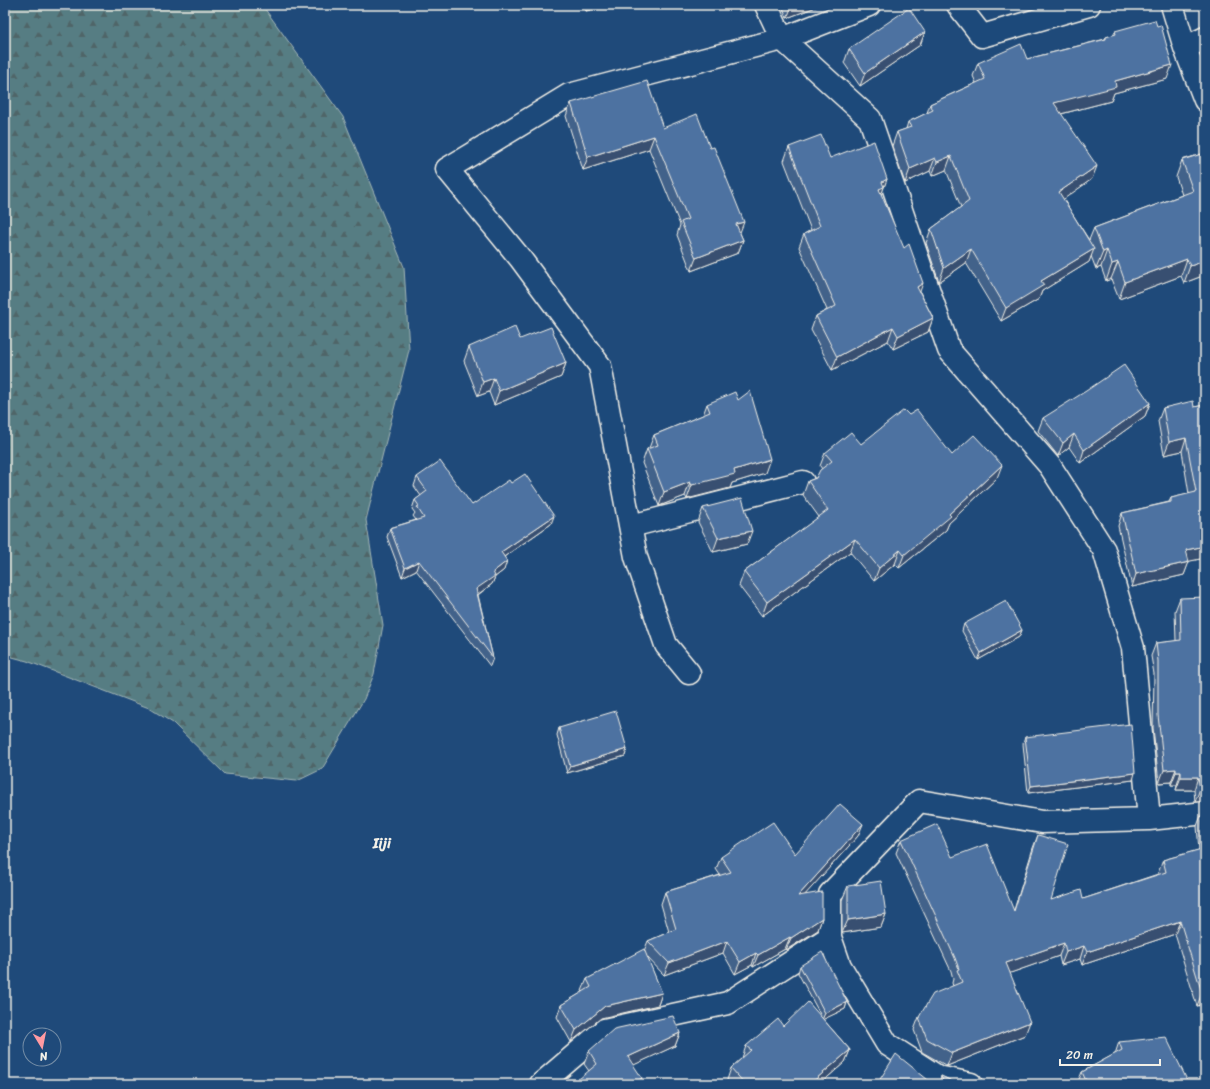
<svg xmlns="http://www.w3.org/2000/svg" width="1210" height="1089" viewBox="0 0 1210 1089" font-family="Sriracha,sans-serif">
  <style>
    .forest { fill: url(#forest-firs); stroke: #a5b7b6 }
    .lines { fill: none; stroke-linecap: round; stroke-linejoin: round }
    .minor-casing { stroke: #f4f1e8; stroke-width: 25 }
    .minor { stroke: #1f4a7a; stroke-width: 22 }
    .wall { fill: #43628a; stroke: #f4f1e8 }
    .shaded-wall { fill: #375071; stroke: #f4f1e8 }
    .building { fill: #4e72a1; stroke: #f4f1e8 }
    .labels { text-anchor: middle; stroke-width: 3; stroke-linejoin: round; paint-order: stroke }
    .quarter-label { font-size: 14px; font-weight: bold; fill: #f4f1e8; stroke: #1f4a7a }
  </style>
  <defs>
    <pattern id="forest-firs" width="22" height="20" patternUnits="userSpaceOnUse"><rect width="22" height="20" fill="#567d83"/><path d="M5 1l3.5 6h-7zM16 11l3.5 6h-7z" fill="#506568"/></pattern>
  </defs>
  <rect width="100%" height="100%" fill="#1f4a7a"/>
  <filter id="ink" filterUnits="userSpaceOnUse"><feTurbulence type="fractalNoise" baseFrequency=".025" numOctaves="2"/><feDisplacementMap in="SourceGraphic" scale="8" xChannelSelector="R" yChannelSelector="G"/><feConvolveMatrix kernelMatrix="1 2 1 2 8 2 1 2 1" color-interpolation-filters="sRGB"/></filter>
  <g filter="url(#ink)">
    <!-- forest -->
    <path class="forest" d="M5 5H262L343 117 404 267 409 350 366 520 383 625 374 674 364 699 322 769 297 781 225 774 173 723 149 708 27 661 5 655Z"/>
    <g class="lines">
      <defs>
        <path id="minor" d="M766 5 782 39 870 119 949 350 1050 466 1104 550 1133 648 1149 819
          M958 5 982 36 1089 5
          M1172 5 1185 48
          M1205 38 1185 48 1205 100
          M631 526 803 482
          M689 673 666 645 636 557 600 366 520 258 447 169 569 95 782 39 869 5
          M541 1084 604 1030 728 1003 830 937
          M971 1084 938 1077 887 1044 840 966 830 937V894L919 801 1042 822 1149 819 1205 813"/>
      </defs>
      <!-- minor casing -->
      <use href="#minor" class="minor-casing"/>
      <!-- minor -->
      <use href="#minor" class="minor"/>
    </g>
    <!-- wall -->
    <path class="wall" d="M584 5H608L586 11Z
      M782 5H821L787 18Z
      M1115 31 1167 79 1114 93 1111 101 1061 114 1092 179 1063 199 1089 240 1094 228 1182 195 1176 177 1182 160 1205 153V275L1184 283 1181 276 1119 299 1111 279 1106 281 1101 267 1096 269 1091 256 1089 262 1042 291 1039 299 1001 321 966 263 939 282 926 243 931 229 961 207 946 170 932 176 930 171 905 183 892 146 897 132 906 129 908 122 927 113 930 104 976 83 973 76 978 63 1027 59 1105 39 1106 37 1113 35Z
      M925 32 920 45 860 86 844 63 849 49Z
      M571 103 663 128 740 233 743 240 738 253 691 271 677 235 680 225 649 149 583 170 566 116Z
      M789 147 830 158 887 179 881 195 920 292 933 318 928 332 893 349 888 341 832 370 811 330 816 316 827 310 799 247 804 234 811 230 784 161Z
      M520 339 566 363 561 377 494 405 489 392 478 396 464 361 469 347Z
      M1150 403 1145 416 1080 463 1069 447 1058 456 1038 431 1043 418Z
      M707 404 765 473 732 483 730 488 687 499 685 496 659 506 642 463 647 449 649 448 654 435 703 415Z
      M1205 405V558L1189 561 1184 575 1132 587 1118 526 1122 513 1169 502 1171 498 1189 494 1182 451 1164 455 1158 421 1163 408 1194 407Z
      M909 415 952 455 997 478 949 523 946 530 899 568 895 564 874 581 850 552 762 616 739 586 744 572 819 517 803 495 808 481 816 478 822 469 820 466 825 453 861 444Z
      M417 477 472 505 511 483 551 524 504 557V570L495 577 492 584 478 595 493 658 490 666 416 570 402 577 387 537 390 528 416 520 413 516 415 513 412 509 415 500 421 496 414 486Z
      M703 508 747 544 713 552 698 522Z
      M1180 598 1205 801 1195 802 1194 790H1176L1177 785H1171V782L1159 783 1153 728 1154 674 1151 656 1156 643 1176 641 1175 611Z
      M964 624 1022 630 1019 637 978 660 962 631Z
      M559 728 627 749 625 756 567 773 557 735Z
      M1025 737 1133 780 1028 793 1023 744Z
      M1202 813H1205V1004L1197 1006 1175 934 1082 965 1080 959 1061 965 1059 956 1010 973 1025 1035 947 1066 922 1052 914 1030 919 1017 953 986 952 983 953 979 951 971 896 853 901 840 952 857 1014 910 1033 848 1038 835 1051 900 1083 899 1158 874V873L1163 860 1199 850 1197 826Z
      M858 836 805 894 822 918 818 930 786 950 785 949 753 967 752 965 735 974 723 953 664 975 646 956 662 993 658 1005 601 1018 571 1042 557 1017 561 1005 583 992 582 991 587 979 644 951 648 941 669 932 661 904 665 892 720 875 716 869 721 857 795 854Z
      M848 886 886 914 881 927 842 933V900Z
      M800 966 847 1002 845 1009 823 1019 850 1050 845 1062 820 1084H730L727 1080 731 1068 742 1058 746 1046 783 1026 821 1016 798 973Z
      M680 1033 675 1046 633 1065 589 1071 584 1064 589 1051Z
      M1119 1042 1189 1084H1077L1082 1072 1115 1054Z
      M941 1076 958 1084H939Z"/>
    <!-- shaded-wall -->
    <path class="shaded-wall" d="M588 5H608L586 11Z
      M793 5H821L787 18 792 6Z
      M925 32 920 45 860 86 865 73Z
      M1172 65 1167 79 1114 93 1111 101 1049 117 1054 103 1115 81Z
      M654 136 649 149 583 170 588 157Z
      M951 156 946 170 932 176 937 162Z
      M935 158 930 171 905 183 910 169Z
      M1097 166 1092 179 1054 206 1059 192Z
      M887 179 879 201 874 203 882 182Z
      M744 222 739 235 736 224Z
      M743 240 738 253 691 271 696 258Z
      M971 249 966 263 939 282 944 268Z
      M1094 249 1089 262 1042 291 1039 299 1001 321 1006 308 1041 281Z
      M1107 250 1101 267 1096 269 1103 252Z
      M1187 259 1181 276 1119 299 1125 282Z
      M1205 261V275L1184 283 1190 266Z
      M1118 262 1111 279 1106 281 1112 264Z
      M923 283 918 297 917 287Z
      M933 318 928 332 893 349 898 336Z
      M893 327 888 341 832 370 837 357Z
      M566 363 561 377 494 405 499 391Z
      M494 378 489 392 478 396 483 382Z
      M1150 403 1145 416 1080 463 1084 450Z
      M1074 434 1069 447 1058 456 1063 443Z
      M1186 438 1182 451 1164 455 1169 442Z
      M770 459 765 473 732 483 730 488 687 499 692 485 734 470Z
      M1002 465 997 478 949 523 946 530 899 568 904 555 949 514Z
      M690 482 685 496 659 506 664 492Z
      M554 516 551 524 498 561 501 552Z
      M752 531 747 544 713 552 718 538Z
      M855 539 850 552 762 616 767 602Z
      M1205 546V558L1181 563 1186 550Z
      M900 550 895 564 874 581 879 568Z
      M419 561 416 570 402 577 405 568Z
      M507 561 504 570 495 577 492 584 473 598 476 589 493 572Z
      M1189 562 1184 575 1132 587 1136 574Z
      M1022 630 1019 637 978 660 981 653Z
      M627 749 625 756 567 773 570 766Z
      M1176 769 1171 782 1159 783 1164 770Z
      M1176 772H1181L1177 785H1171Z
      M1135 773 1133 780 1028 793 1031 786Z
      M1181 777H1198L1194 790H1176Z
      M1205 788V801L1195 802 1200 789Z
      M863 824 858 836 794 907 798 896Z
      M886 914 881 927 842 933 848 920Z
      M822 918 818 930 786 950 791 938Z
      M1180 921 1175 934 1082 965 1087 952Z
      M790 937 785 949 753 967 758 955Z
      M727 941 723 953 664 975 669 963Z
      M1064 943 1059 956 1002 976 1006 963Z
      M1084 946 1080 959 1061 965 1066 952Z
      M756 953 752 965 735 974 740 962Z
      M1205 992V1004L1197 1006 1202 993Z
      M662 993 658 1005 601 1018 571 1042 576 1030 605 1006Z
      M847 1002 845 1009 822 1020 825 1013Z
      M1030 1022 1025 1035 947 1066 952 1053Z
      M680 1033 675 1046 623 1070 628 1057Z
      M850 1050 845 1062 820 1084H810Z
      M642 1078 640 1084H634Z"/>
    <!-- building -->
    <path class="building" d="M909 8 925 32 865 73 849 49Z
      M1155 20 1157 26 1161 25 1172 65 1115 81 1116 87 1054 103 1097 166 1059 192 1094 249 1041 281 1044 285 1006 308 971 249 944 268 931 229 969 201 951 156 937 162 935 158 910 169 897 132 911 127 908 122 933 110 930 104 985 79 978 63 1021 44 1027 59 1106 39V37L1116 34 1115 31Z
      M647 81 663 128 697 114 710 148 714 147 744 222 736 224 743 240 696 258 681 222 688 219 654 136 588 157 571 103Z
      M821 135 830 158 874 141 887 179 882 182 884 187 879 189 904 248 909 244 923 283 917 287 933 318 898 336 893 327 837 357 816 316 836 306 804 234 820 226 789 147Z
      M1205 153V261L1190 266 1187 259 1125 282 1118 262 1112 264 1107 250 1103 252 1094 228 1193 191 1182 160Z
      M515 327 520 339 551 327 566 363 499 391 494 378 483 382 469 347Z
      M1124 365 1150 403 1084 450 1074 434 1063 443 1043 418 1086 391Z
      M750 391 770 459 734 470 735 474 692 485 690 482 664 492 647 449 658 445 654 435 710 412 707 404 735 392 738 400Z
      M1193 401 1194 407 1205 405V546L1186 550 1189 562 1136 574 1122 513 1171 502V498L1196 492 1186 438 1169 442 1163 408Z
      M904 410 909 415 917 410 952 455 974 435 1002 465 949 514 951 516 904 555 900 550 879 568 855 539 767 602 744 572 828 510 808 481 816 478 820 470 832 461 825 453 851 432 861 444Z
      M440 461 472 505 509 480 511 483 525 474 554 516 501 552 507 561 493 572 495 576 476 589 493 658 419 561 405 568 390 528 424 518 417 507 419 506 415 500 427 491 417 477Z
      M742 498 752 531 718 538 703 508Z
      M1205 597V788L1200 789 1198 777H1181V772H1176V769L1164 770 1158 715V661L1156 643 1181 640 1180 598Z
      M1006 601 1022 630 981 653 964 624Z
      M616 711 627 749 570 766 559 728Z
      M1131 724 1135 773 1031 786 1025 737Z
      M840 804 863 824 798 896 822 892V918L791 938 790 937 758 955 756 953 740 962 727 941 669 963 648 941 676 929 665 892 731 872 721 857 773 822 795 854Z
      M1202 813H1205V992L1202 993 1180 921 1087 952 1084 946 1066 952 1064 943 1006 963 1030 1022 952 1053 927 1039 919 1017 933 994 962 982 957 970 959 969 955 958 901 840 937 824 952 857 987 844 1014 911 1038 835 1068 844 1051 900 1081 890 1083 899 1166 872 1163 860 1205 848Z
      M881 881 886 914 848 920V886Z
      M644 949 662 993 605 1006 576 1030 561 1005 591 987 587 979Z
      M822 952 847 1002 825 1013 800 966Z
      M808 1002 850 1050 810 1084H745L731 1068 751 1050 746 1046 778 1019 783 1026Z
      M673 1016 680 1033 628 1057 642 1078 634 1084H573L597 1064 589 1051 614 1029Z
      M1166 1037 1189 1084H1085L1087 1083 1082 1072 1122 1050 1119 1042Z
      M896 1054 933 1084H877Z
      M941 1076 958 1084H944Z"/>
  </g>
  <g class="labels">
    <!-- quarter labels -->
    <g class="quarter-label">
      <text x="382" y="848">Iiji</text>
    </g>
  </g>
  <!-- margin -->
  <rect width="1210" height="1089" fill="none" stroke="#1f4a7a" stroke-width="20"/>
  <rect x="10" y="10" width="1190" height="1069" fill="none" stroke="#f4f1e8" stroke-width="1.5" filter="url(#ink)"/>
  <!-- north arrow -->
  <g transform="translate(42 1047) rotate(170)"><circle r="19" fill="#1f4a7a" stroke="#748da6"/>
  <path d="M0-3L7 15L0 10L-7 15Z" fill="#ff9aa2"/>
  <text y="-6" font-size="11" font-weight="bold" text-anchor="middle" fill="#f4f1e8">N</text>
  </g>
  <!-- scale -->
  <path d="M1060 1059v6h100v-6" fill="none" stroke="#f4f1e8" stroke-width="2"/>
  <text x="1066" y="1059" font-size="12" fill="#f4f1e8" stroke="#1f4a7a" stroke-width="3" paint-order="stroke">20 m</text>
</svg>
